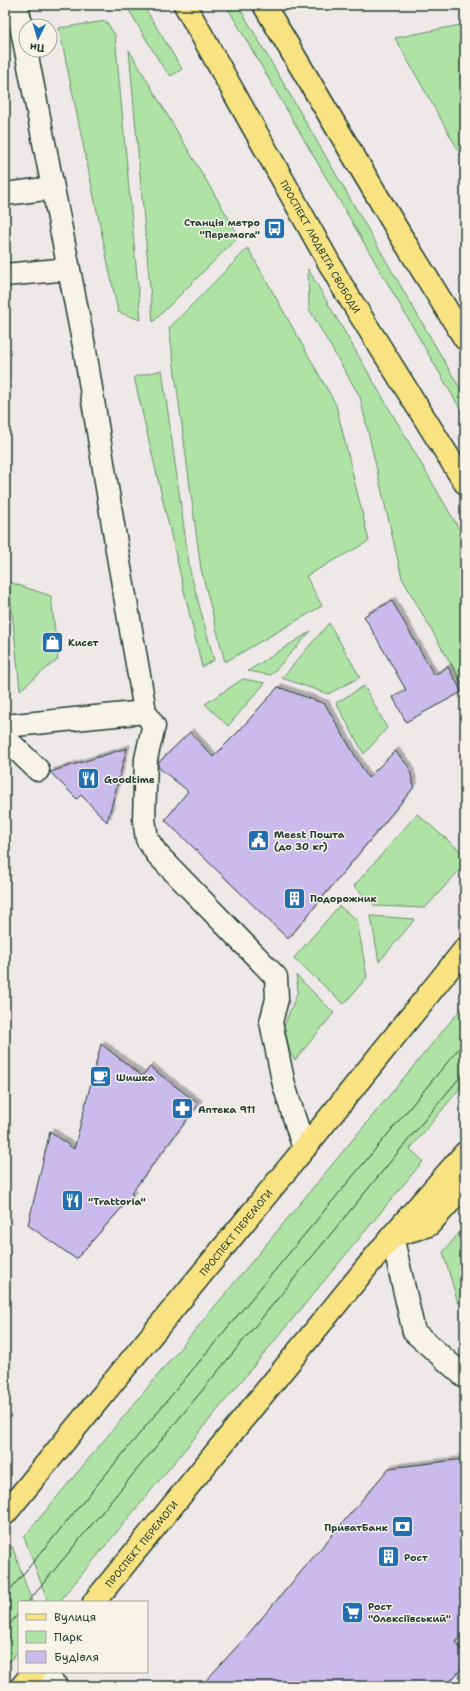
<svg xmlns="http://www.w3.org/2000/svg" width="470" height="1691" viewBox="0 0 470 1691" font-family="'Shantell Sans',sans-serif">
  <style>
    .green { fill: #afe3a5; stroke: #67906c }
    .building { fill: #cabbec; stroke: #1f3d34; filter: url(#shadow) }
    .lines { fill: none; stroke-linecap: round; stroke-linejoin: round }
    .minor-casing { stroke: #1f3d34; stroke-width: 25 }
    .major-casing { stroke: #1f3d34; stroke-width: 25 }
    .minor { stroke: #f7f3e8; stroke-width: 22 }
    .major { stroke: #f8e281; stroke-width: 22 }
    .tram { stroke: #1f3d34; stroke-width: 1 }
    .labels { text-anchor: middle; stroke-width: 3; stroke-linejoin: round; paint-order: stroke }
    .poi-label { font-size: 10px; font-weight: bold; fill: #1f3d34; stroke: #f7f3e8; text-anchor: start }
    .street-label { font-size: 10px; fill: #1f3d34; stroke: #f7f3e8 }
  </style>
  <defs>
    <filter id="shadow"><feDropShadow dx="3.5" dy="-3.5" stdDeviation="0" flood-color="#0004"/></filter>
  </defs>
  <rect width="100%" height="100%" fill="#eee8e9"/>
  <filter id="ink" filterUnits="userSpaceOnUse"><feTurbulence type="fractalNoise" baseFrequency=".025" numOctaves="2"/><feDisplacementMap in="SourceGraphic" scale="8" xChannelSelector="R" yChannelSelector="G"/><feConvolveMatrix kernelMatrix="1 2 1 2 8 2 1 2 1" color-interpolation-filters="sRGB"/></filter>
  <g filter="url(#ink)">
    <!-- green -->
    <path class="green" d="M126 5H143L182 69 171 76 162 66Z
      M226 5H238L465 397V417Z
      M106 21 115 35 141 320 118 312 59 28Z
      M465 24V162L395 38Z
      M129 50 239 236 153 322Z
      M248 248 336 405 369 541 306 576 322 606 225 662 201 569 169 328Z
      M308 269 465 539V689L402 578 360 397 309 309Z
      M162 370 190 571 214 660 202 667 134 377Z
      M9 582 51 596 58 659 20 690Z
      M329 623 360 677 328 694 282 678Z
      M311 631 271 675 248 671Z
      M243 679 265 683 228 726 205 704Z
      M364 686 387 728 364 754 336 703Z
      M417 814 465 855V864L425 908 375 906 354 886Z
      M339 906 357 920 367 977 344 1004 294 958Z
      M371 916 415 919 379 962Z
      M296 975 334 1013 295 1060 290 1053 284 1026 298 991Z
      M465 1004V1082L410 1149 423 1161 59 1602H48L24 1537Z
      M465 1226V1295L458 1303 443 1252Z
      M12 1546 32 1602H19V1650L5 1667V1554Z"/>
    <!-- building -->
    <path class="building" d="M392 601 434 675 448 667 462 692 406 722 393 697 406 690 364 616Z
      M278 687 325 704 368 778 395 751 409 767 414 787 288 939 165 820 188 791 158 767V763L190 732 213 757 238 732Z
      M127 748 107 822 81 795 77 799 50 772Z
      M101 1044 142 1076 150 1067 199 1104 131 1193 133 1195 76 1259 28 1225 50 1131 74 1149Z
      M465 1459V1632L456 1642 465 1655V1665L446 1686H201L244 1639 389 1468Z"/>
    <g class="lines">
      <defs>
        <path id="minor" d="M17 5 85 351 119 562 140 681 145 712 154 726 149 746
          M5 194 53 188
          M5 275 69 269
          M5 726 145 712
          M152 732 146 759 144 819 147 839 157 854 276 977 277 999 271 1022 284 1085 304 1149
          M5 738 38 770
          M392 1236 414 1332 465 1377
          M40 1672 56 1686"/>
        <g id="major">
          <path id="s1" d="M185 5 342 286 465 483"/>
          <path d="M264 5 401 236 465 339"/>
          <path d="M392 1236 429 1225 465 1185"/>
          <path id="s2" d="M5 1514 304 1149 465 949"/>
          <path id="s3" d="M94 1602 392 1236 465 1153"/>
          <path d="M22 1686 34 1672"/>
        </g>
      </defs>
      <!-- minor casing -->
      <use href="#minor" class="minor-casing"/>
      <!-- major casing -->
      <use href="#major" class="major-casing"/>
      <!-- minor -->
      <use href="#minor" class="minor"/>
      <!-- major -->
      <use href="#major" class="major"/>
      <!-- tram -->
      <path class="tram" d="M5 1596 465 1041
        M28 1602 465 1071
        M5 1630 19 1613"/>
    </g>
  </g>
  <!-- icons -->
  <defs>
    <symbol id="bus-square" viewBox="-11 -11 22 22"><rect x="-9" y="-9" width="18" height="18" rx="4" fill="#1f6fb2" stroke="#f7f3e8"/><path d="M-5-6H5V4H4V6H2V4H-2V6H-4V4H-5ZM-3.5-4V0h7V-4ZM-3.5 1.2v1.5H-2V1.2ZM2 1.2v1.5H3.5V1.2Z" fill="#fff"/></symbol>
    <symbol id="shop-square" viewBox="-11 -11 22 22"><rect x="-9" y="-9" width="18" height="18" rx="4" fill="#1f6fb2" stroke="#f7f3e8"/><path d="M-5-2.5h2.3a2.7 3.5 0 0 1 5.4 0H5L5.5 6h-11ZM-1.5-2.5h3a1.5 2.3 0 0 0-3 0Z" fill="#fff"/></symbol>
    <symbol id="restaurant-square" viewBox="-11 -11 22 22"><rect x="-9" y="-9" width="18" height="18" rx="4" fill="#1f6fb2" stroke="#f7f3e8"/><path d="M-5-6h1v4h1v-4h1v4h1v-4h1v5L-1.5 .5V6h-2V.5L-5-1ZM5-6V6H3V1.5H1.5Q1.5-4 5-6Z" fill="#fff"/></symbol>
    <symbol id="civic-square" viewBox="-11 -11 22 22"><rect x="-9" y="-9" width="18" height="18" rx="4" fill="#1f6fb2" stroke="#f7f3e8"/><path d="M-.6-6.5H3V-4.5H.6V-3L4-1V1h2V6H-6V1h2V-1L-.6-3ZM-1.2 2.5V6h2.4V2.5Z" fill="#fff"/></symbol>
    <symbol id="building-square" viewBox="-11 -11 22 22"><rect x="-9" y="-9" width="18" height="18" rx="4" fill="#1f6fb2" stroke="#f7f3e8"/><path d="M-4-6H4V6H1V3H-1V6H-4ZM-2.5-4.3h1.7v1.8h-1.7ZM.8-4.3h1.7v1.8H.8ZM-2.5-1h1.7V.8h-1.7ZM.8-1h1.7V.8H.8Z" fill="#fff"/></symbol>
    <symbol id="cafe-square" viewBox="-11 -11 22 22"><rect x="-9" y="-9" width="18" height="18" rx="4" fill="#1f6fb2" stroke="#f7f3e8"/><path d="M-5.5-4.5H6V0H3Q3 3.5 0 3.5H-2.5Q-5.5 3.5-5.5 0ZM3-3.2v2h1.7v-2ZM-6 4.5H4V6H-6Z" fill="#fff"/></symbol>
    <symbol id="pharmacy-square" viewBox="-11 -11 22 22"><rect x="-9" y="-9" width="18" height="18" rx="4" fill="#1f6fb2" stroke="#f7f3e8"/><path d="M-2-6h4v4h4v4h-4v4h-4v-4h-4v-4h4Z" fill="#fff"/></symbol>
    <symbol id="bank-square" viewBox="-11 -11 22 22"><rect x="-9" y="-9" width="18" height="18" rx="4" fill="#1f6fb2" stroke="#f7f3e8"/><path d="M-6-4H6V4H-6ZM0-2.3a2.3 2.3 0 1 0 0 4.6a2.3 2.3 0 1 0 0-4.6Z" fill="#fff"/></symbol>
    <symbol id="supermarket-square" viewBox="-11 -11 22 22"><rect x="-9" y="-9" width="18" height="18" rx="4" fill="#1f6fb2" stroke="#f7f3e8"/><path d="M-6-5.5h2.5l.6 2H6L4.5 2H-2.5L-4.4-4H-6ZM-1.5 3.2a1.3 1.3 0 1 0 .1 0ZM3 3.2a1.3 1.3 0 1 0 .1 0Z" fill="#fff"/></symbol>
  </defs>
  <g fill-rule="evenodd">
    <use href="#bus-square" x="262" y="216" width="25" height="25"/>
    <use href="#shop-square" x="40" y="630" width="25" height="25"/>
    <use href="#restaurant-square" x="76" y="766" width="25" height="25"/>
    <use href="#civic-square" x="246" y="828" width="25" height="25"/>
    <use href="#building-square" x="282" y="886" width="25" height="25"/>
    <use href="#cafe-square" x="88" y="1064" width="25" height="25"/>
    <use href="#pharmacy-square" x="170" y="1096" width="25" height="25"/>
    <use href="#restaurant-square" x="60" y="1188" width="25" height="25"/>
    <use href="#bank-square" x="390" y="1514" width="25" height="25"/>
    <use href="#building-square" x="376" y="1544" width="25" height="25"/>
    <use href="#supermarket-square" x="340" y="1600" width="25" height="25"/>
  </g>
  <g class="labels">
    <!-- poi labels -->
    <g class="poi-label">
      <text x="260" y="226" text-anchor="end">Станція метро<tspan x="260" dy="12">"Перемога"</tspan></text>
      <text x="68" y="646">Кисет</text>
      <text x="104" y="783">Goodtime</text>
      <text x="274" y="838">Meest Пошта<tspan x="274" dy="12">(до 30 кг)</tspan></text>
      <text x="310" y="902">Подорожник</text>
      <text x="116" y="1081">Шишка</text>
      <text x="198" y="1113">Аптека 911</text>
      <text x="88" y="1205">"Trattoria"</text>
      <text x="388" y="1531" text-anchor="end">ПриватБанк</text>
      <text x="404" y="1561">Рост</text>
      <text x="368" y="1610">Рост<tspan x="368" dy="12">"Олексіївський"</tspan></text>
    </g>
    <!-- street labels -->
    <g class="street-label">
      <text dy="4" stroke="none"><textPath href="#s1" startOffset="277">ПРОСПЕКТ ЛЮДВІГА СВОБОДИ</textPath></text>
      <text dy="4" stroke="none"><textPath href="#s2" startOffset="364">ПРОСПЕКТ ПЕРЕМОГИ</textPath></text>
      <text dy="4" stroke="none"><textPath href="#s3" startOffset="75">ПРОСПЕКТ ПЕРЕМОГИ</textPath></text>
    </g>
  </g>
  <!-- margin -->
  <rect width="470" height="1691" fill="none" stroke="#f7f3e8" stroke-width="20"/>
  <rect x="10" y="10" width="450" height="1671" fill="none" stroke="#1f3d34" stroke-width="1.5" filter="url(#ink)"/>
  <!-- legend -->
  <rect x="18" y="1601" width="130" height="72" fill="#f7f3e8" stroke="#a1aaa0"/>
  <rect x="26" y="1614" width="20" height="6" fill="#f8e281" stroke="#a1aaa0"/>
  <text x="54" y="1621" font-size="12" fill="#1f3d34">Вулиця</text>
  <rect x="26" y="1631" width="20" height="12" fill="#afe3a5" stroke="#a1aaa0"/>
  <text x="54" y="1641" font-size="12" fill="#1f3d34">Парк</text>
  <rect x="26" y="1651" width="20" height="12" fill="#cabbec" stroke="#a1aaa0"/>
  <text x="54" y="1661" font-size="12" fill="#1f3d34">Будівля</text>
  <!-- north arrow -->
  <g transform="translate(38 38) rotate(185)"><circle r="19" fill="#f7f3e8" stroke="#a1aaa0"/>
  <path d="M0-3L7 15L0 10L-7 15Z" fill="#1f6fb2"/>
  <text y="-6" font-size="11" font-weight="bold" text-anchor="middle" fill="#1f3d34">Пн</text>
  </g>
</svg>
